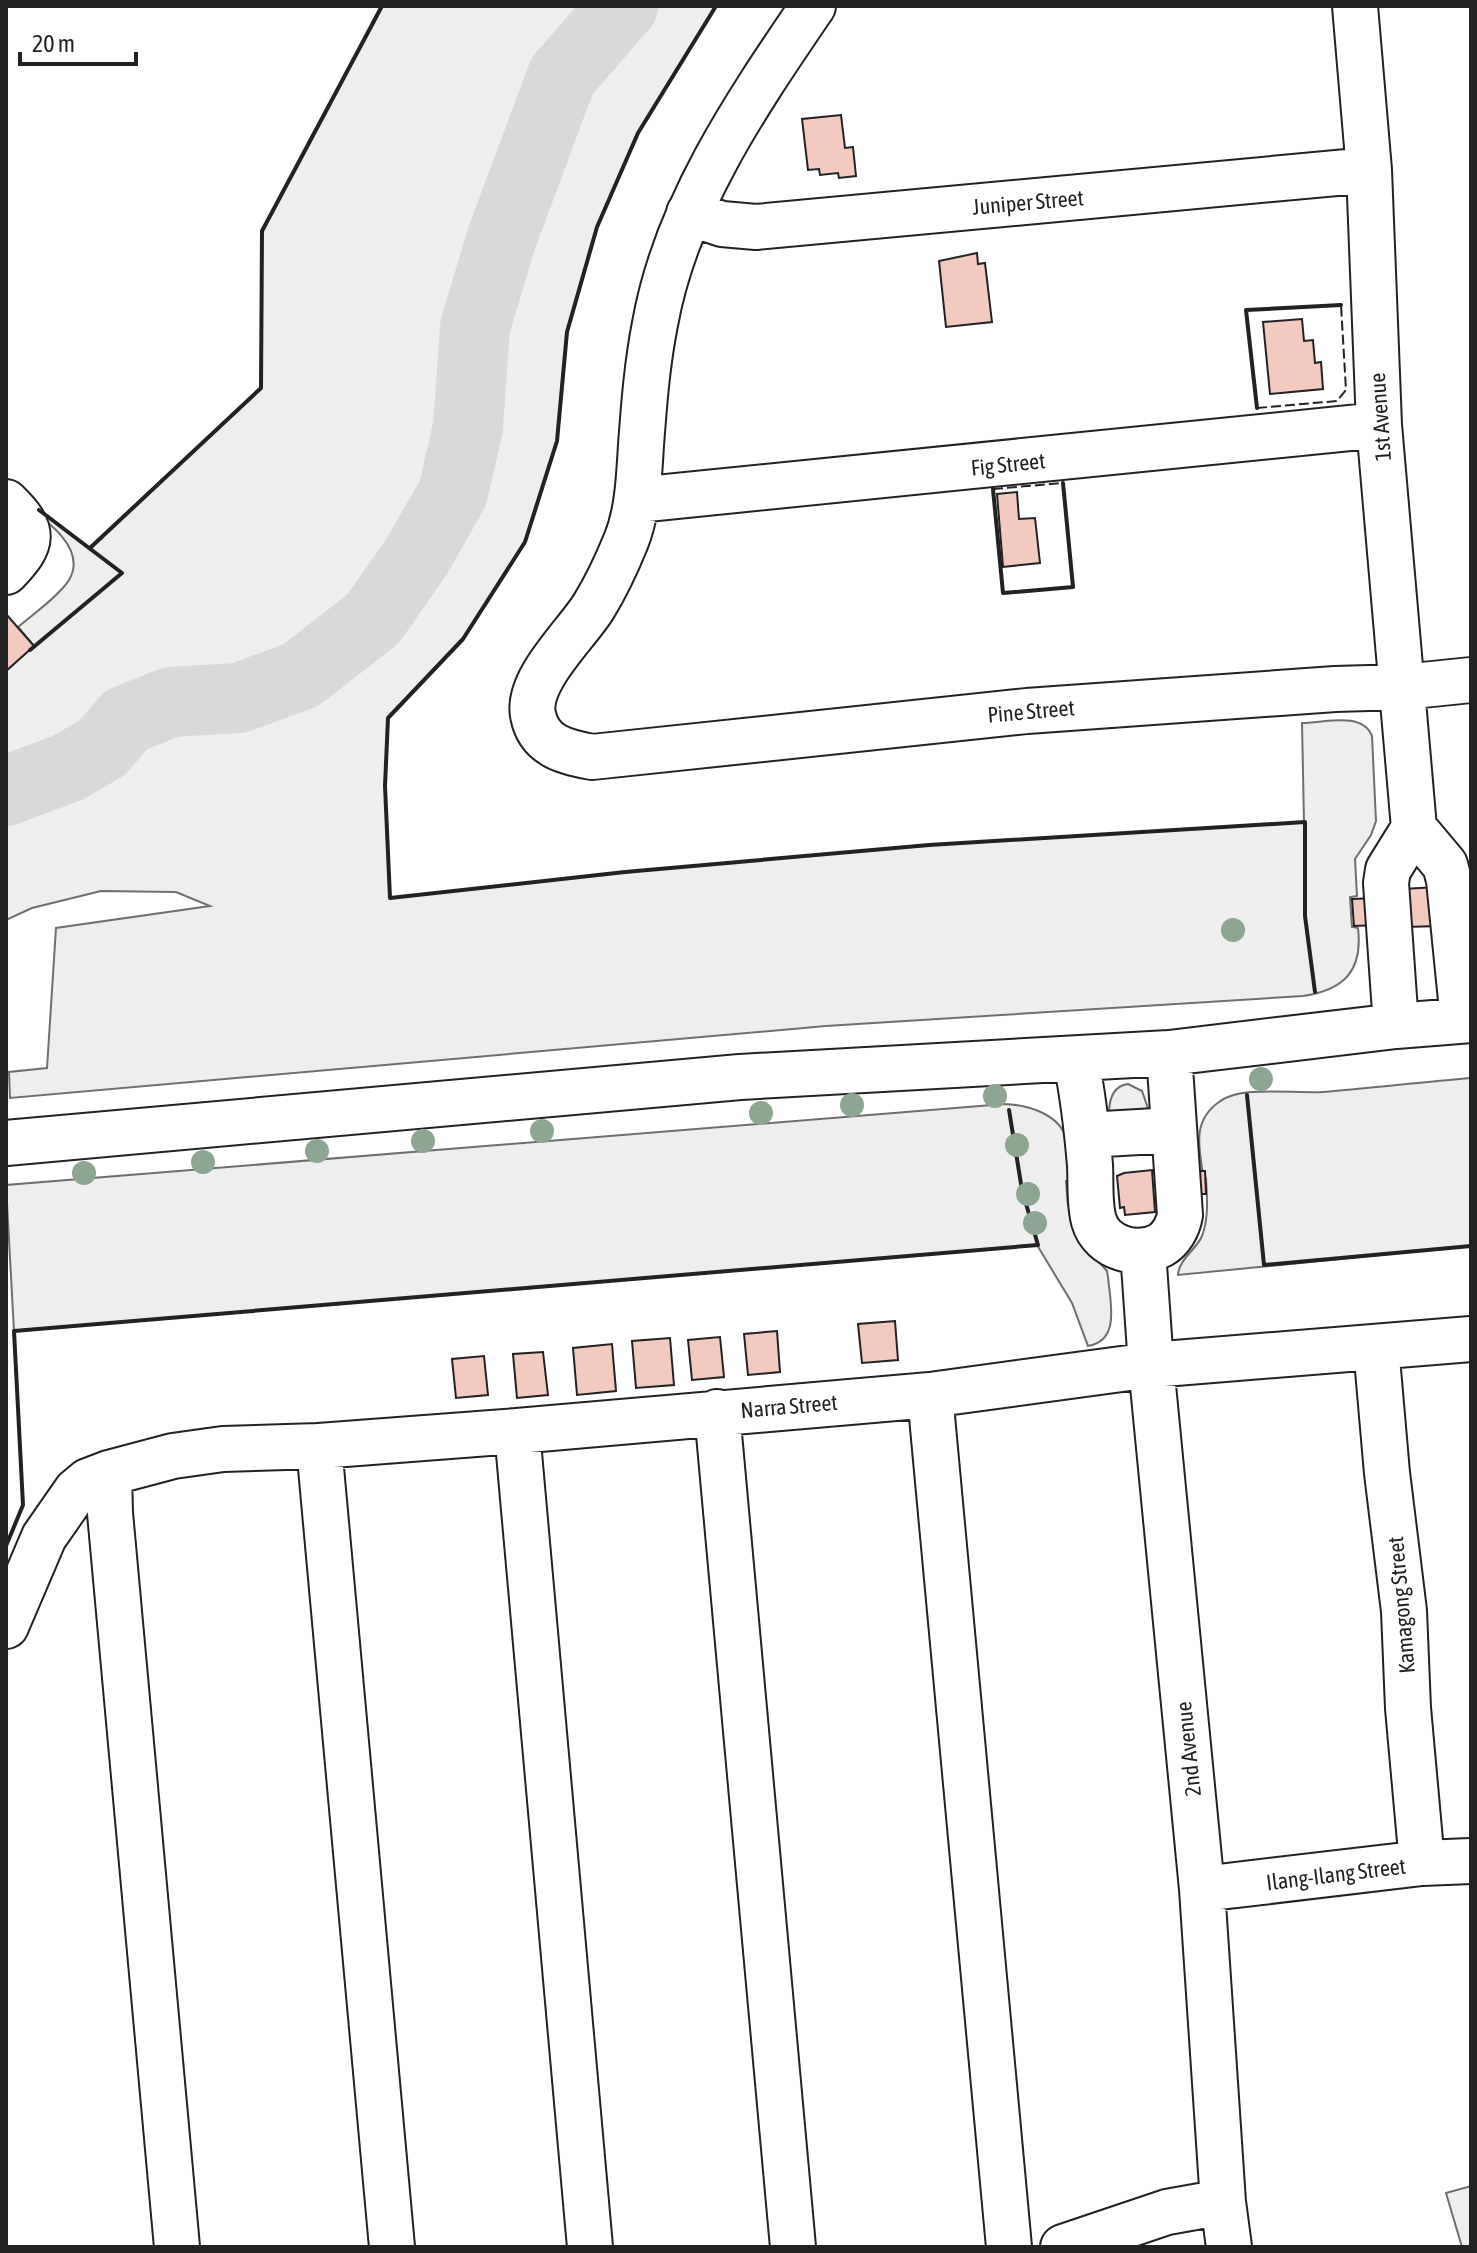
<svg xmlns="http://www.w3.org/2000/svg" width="1477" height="2253" viewBox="0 0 1477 2253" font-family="'Asap Condensed',sans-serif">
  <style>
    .green { fill: #eee; stroke: #6f6f6f; stroke-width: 2 }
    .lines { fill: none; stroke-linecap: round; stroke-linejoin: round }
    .river { stroke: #d9d9d9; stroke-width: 70 }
    .building { fill: #f3c9c0; stroke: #222; stroke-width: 2 }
    .minor-casing { stroke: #222; stroke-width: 48 }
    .minor { stroke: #fff; stroke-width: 44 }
    .fence { stroke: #222; stroke-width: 2; stroke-dasharray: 10 4; stroke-linecap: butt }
    .wall { stroke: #222; stroke-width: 4 }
    .tree { fill: #8da692 }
    .labels { text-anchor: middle; stroke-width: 6; stroke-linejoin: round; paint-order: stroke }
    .street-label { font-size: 22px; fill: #222; stroke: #fff }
  </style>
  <rect width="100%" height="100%" fill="#fff"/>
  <!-- green -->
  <path class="green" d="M382 6H716L638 133 597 227 567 332 557 441 525 542 463 639 388 718 385 786 390 898 625 872 929 845 1304 822 1302 723C1324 723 1362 711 1372 736L1376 821 1371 835 1355 859 1357 896 1350 897 1352 927 1358 928C1363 971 1344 990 1303 996L826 1026 10 1098 9 1072 47 1068 56 928 210 906 176 892 101 891 32 908 6 920V671L34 646 18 627C32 615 59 596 69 580 91 543 30 510 6 491V485L90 548 261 388 262 231Z
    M1471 1078V1246L1178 1275C1179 1259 1196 1250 1202 1236 1209 1218 1207 1197 1206 1178L1203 1175C1199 1147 1192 1121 1219 1102 1240 1085 1295 1094 1323 1092 1372 1088 1422 1082 1471 1078Z
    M1128 1084 1142 1091 1150 1114H1109C1109 1100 1112 1086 1128 1084Z
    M1004 1104C1028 1105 1061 1114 1067 1141 1069 1153 1069 1167 1070 1180L1066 1181 1068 1206H1071L1093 1255 1107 1271 1108 1277C1110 1302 1121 1340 1088 1346L1072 1303 1037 1245 14 1331 6 1185Z
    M1471 2186V2247H1462L1446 2193Z"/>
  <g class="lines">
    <!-- river -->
    <path class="river" d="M6 791 67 768 102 748 126 720 171 702 239 698 301 675 373 619 417 556 453 493 468 427 475 327 502 237 562 76 623 6"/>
  </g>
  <!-- building -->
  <path class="building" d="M841 115 845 148 853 147 856 176 839 178 838 173 820 175 819 169 808 170 802 119Z
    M977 253 978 264 985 263 992 322 946 327 939 261Z
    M1302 319 1304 341 1313 340 1315 363 1321 362 1323 389 1270 394 1263 322Z
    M1017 492 1019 519 1035 518 1040 563 1003 567 997 494Z
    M6 614 34 646 6 671Z
    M1438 887 1440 926 1404 927 1402 889Z
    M1375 898 1377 925 1354 926 1352 899Z
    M1152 1170 1155 1212 1125 1215 1124 1207 1120 1208 1117 1176 1124 1173Z
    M1191 1171H1205L1206 1194H1193Z
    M895 1321 898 1360 862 1363 858 1324Z
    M777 1331 780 1372 748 1375 744 1334Z
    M720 1337 724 1377 692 1380 688 1340Z
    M670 1338 674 1385 636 1388 632 1341Z
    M612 1344 616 1391 577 1395 573 1348Z
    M543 1352 548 1395 517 1398 513 1354Z
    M484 1356 488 1395 456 1398 452 1359Z"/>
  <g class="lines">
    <defs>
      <path id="minor" d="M813 6C747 103 676 206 655 324 647 364 644 405 641 445 639 477 638 511 626 541 617 563 607 585 594 606 577 634 526 680 533 715 539 746 565 752 592 757L1027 711 1335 689 1403 687 1471 680
        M1355 6 1369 170 1379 425 1414 828 1388 870 1386 883 1396 1026
        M689 213 722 224 756 227 1369 170
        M637 500 1379 425
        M6 502C36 531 34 543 6 572
        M1414 828 1445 865 1449 880 1463 1020
        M1076 1061C1083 1095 1087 1130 1090 1165 1091 1183 1089 1204 1094 1221 1102 1248 1137 1258 1161 1245 1171 1239 1178 1227 1180 1215L1169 1053
        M1087 1135 1173 1130
        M6 1143 740 1077 1169 1053 1396 1026 1471 1020
        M1143 1251 1151 1365 1202 1889 1223 2202 1229 2247
        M1376 1347 1387 1473 1404 1611 1408 1708 1422 1863
        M930 1395 1009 2247
        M717 1412 793 2247
        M517 1431 590 2247
        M319 1446 392 2247
        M109 1473 110 1513 177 2247
        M6 1626 44 1537 76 1491 88 1481 109 1473 173 1456 223 1449 319 1446 517 1431 930 1395 1151 1365 1471 1339
        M1202 1889 1422 1863 1471 1861
        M1063 2247 1167 2212 1223 2202"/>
    </defs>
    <!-- minor casing -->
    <use href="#minor" class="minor-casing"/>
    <!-- minor -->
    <use href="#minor" class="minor"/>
    <!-- fence -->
    <path class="fence" d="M1257 408 1337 401 1346 390 1341 305
      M993 489 1063 483"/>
    <!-- wall -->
    <path class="wall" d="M716 6 638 133 597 227 567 332 557 441 525 542 463 639 388 718 385 786 390 898 625 872 929 845 1305 822V916L1315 992
      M1257 408 1246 310 1341 305
      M993 489 1003 593 1073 587 1063 483
      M90 548 261 388 262 231 382 6
      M30 650 122 573 39 510
      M1247 1095 1264 1265 1471 1246
      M6 1546 23 1505 14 1331 1038 1245 1022 1190 1009 1110"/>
  </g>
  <!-- trees -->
  <g class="tree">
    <circle cx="1233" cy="930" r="12"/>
    <circle cx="1261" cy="1079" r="12"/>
    <circle cx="995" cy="1096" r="12"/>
    <circle cx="852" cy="1105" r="12"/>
    <circle cx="761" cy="1113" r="12"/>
    <circle cx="542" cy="1131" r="12"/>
    <circle cx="423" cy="1141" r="12"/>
    <circle cx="1017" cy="1145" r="12"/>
    <circle cx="317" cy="1151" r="12"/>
    <circle cx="203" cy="1162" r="12"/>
    <circle cx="84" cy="1173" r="12"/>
    <circle cx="1028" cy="1194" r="12"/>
    <circle cx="1035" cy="1223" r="12"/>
  </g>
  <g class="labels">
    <!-- street labels -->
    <g class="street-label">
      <text transform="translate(1028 202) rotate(-5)" y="8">Juniper Street</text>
      <text transform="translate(1380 417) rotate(-94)" y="8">1st Avenue</text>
      <text transform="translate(1008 464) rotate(-6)" y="8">Fig Street</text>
      <text transform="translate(1031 711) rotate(-5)" y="8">Pine Street</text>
      <text transform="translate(789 1406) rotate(-5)" y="8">Narra Street</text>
      <text transform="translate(1401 1605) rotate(-95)" y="8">Kamagong Street</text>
      <text transform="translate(1188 1749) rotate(-96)" y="8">2nd Avenue</text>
      <text transform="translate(1336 1874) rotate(-7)" y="8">Ilang-Ilang Street</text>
    </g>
  </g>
  <!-- border -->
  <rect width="1477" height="2253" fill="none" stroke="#222222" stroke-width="16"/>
  <!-- scale -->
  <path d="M20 52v12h116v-12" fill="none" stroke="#222222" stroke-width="4"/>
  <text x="32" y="52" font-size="24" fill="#222222" stroke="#ffffff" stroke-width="6" paint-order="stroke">20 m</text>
</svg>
